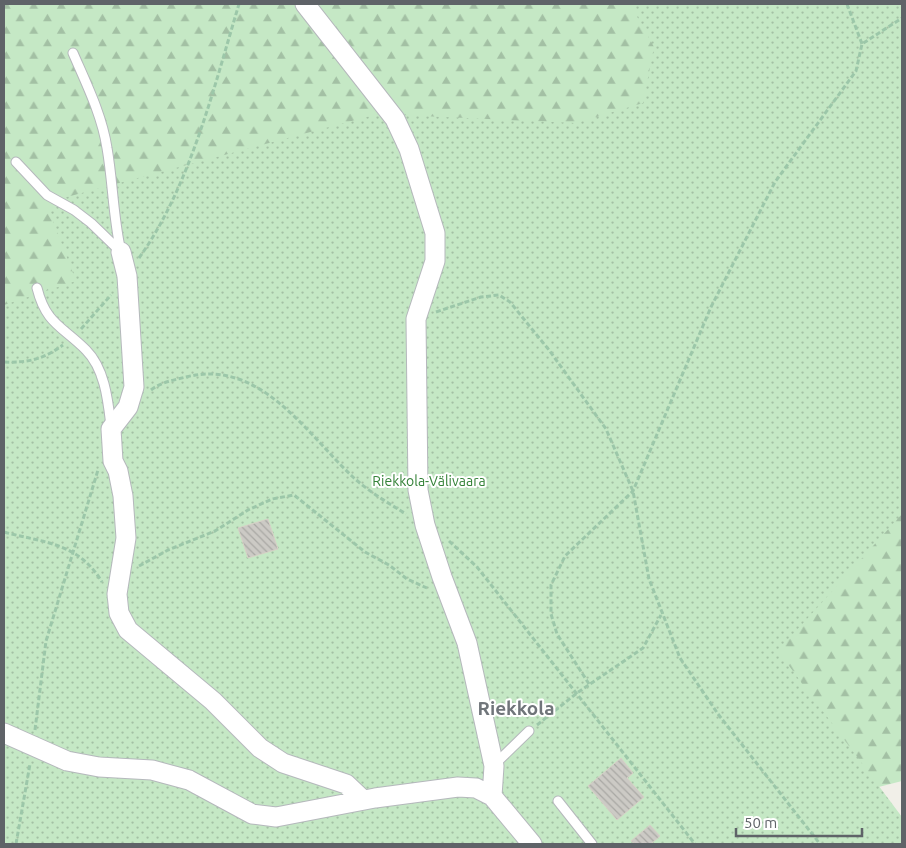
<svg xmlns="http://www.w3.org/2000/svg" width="906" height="848" viewBox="0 0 906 848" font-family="Ubuntu,sans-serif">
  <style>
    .forest { fill: url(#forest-firs) }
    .park { fill: url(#park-dots) }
    .building { fill: url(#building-back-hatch); stroke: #d6d1c6 }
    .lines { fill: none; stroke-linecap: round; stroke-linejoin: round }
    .lane-casing { stroke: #b5b8bc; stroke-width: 11 }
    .street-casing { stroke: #b5b8bc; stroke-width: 21 }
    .path { stroke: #9cc7a9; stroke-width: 3; stroke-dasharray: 5 2.5; stroke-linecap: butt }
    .lane { stroke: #fff; stroke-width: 9 }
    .street { stroke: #fff; stroke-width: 19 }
    .labels { text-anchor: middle; stroke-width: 4; stroke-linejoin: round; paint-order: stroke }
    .park-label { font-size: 14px; fill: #348238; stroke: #fff }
    .district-label { font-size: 19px; font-weight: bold; fill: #70757a; stroke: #fff }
  </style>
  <defs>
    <pattern id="forest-firs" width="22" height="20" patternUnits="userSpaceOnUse" patternTransform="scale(1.25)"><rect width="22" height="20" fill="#c5e8c5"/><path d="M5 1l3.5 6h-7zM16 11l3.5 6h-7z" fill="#a3c0a4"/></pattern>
    <pattern id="park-dots" width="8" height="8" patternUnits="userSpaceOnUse" patternTransform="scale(1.25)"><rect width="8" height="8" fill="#c5e8c5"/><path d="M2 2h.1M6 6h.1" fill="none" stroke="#a3c0a4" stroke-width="1.8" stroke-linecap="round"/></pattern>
    <pattern id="building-back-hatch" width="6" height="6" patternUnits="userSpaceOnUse" patternTransform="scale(1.25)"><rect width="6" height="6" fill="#cccac5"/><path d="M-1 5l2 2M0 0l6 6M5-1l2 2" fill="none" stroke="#a9a8a4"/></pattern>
  </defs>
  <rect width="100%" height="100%" fill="#f1efe8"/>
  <!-- forest -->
  <path class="forest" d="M4 4H902V781L828 800 4 844Z"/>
  <!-- park -->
  <path class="park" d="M630 4H902V514L778 651 902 817V844H4V305L76 281 54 224 48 202 378 114 576 123 643 103 654 47Z"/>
  <!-- building -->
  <path class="building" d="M268 519 278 549 248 558 238 528Z
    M621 758 633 773 627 778 644 797 617 820 588 786Z
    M650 825 660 836 651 844H635L631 841Z"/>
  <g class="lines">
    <defs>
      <path id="lane" d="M16 162 47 195 74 210 91 223 121 252C113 217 113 182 107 148 102 115 86 83 73 53
        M37 288C46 324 62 326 86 350 105 369 108 401 111 426
        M494 765 529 731
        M558 801 592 844"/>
      <path id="street" d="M305 4 395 119 409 149 435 233V261L416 319 418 490 425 525 442 577 467 643 494 766 492 796
        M121 252 127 276 134 387 128 407 111 429 113 461 118 471 123 496 126 538 117 594 119 613 128 630 213 701 260 748 283 763 346 784 363 800
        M4 733 67 761 99 767 152 770 189 780 252 814 276 817 375 798 458 787 476 788 492 796 532 844"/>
    </defs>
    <!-- lane casing -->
    <use href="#lane" class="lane-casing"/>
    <!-- street casing -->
    <use href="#street" class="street-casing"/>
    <!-- path -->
    <path class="path" d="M847 4 862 44
      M139 258C190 187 214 87 239 4
      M436 312 481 297 499 295 510 302 549 350 606 429 633 491 649 579 680 658 718 714 820 844
      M81 329 111 295
      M4 362C28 363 44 359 63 345
      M151 390C161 382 174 380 186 377 260 358 306 433 353 477 368 491 388 503 406 514
      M4 532C44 543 78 542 102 582
      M449 541 477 567 695 844
      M139 566 168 550 215 531 248 510 272 499 294 495 365 552 389 565 407 579 427 588
      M589 684 557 634 551 614V585L565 556 633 491 711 307 775 182 856 71 862 44 902 18
      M537 725 577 693 643 648 661 615
      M35 730 46 641 98 470
      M16 844 30 764"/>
    <!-- lane -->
    <use href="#lane" class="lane"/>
    <!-- street -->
    <use href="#street" class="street"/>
  </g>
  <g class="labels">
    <!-- park labels -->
    <g class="park-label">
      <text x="429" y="486">Riekkola-Välivaara</text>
    </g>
    <!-- district labels -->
    <g class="district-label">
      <text x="516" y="715">Riekkola</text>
    </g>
  </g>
  <!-- border -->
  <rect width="906" height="848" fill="none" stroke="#5f6368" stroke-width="10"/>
  <!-- scale -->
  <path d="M736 828v8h126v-8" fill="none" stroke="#5f6368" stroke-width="2.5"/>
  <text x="744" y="828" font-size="15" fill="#5f6368" stroke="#ffffff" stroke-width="4" paint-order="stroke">50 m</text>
</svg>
